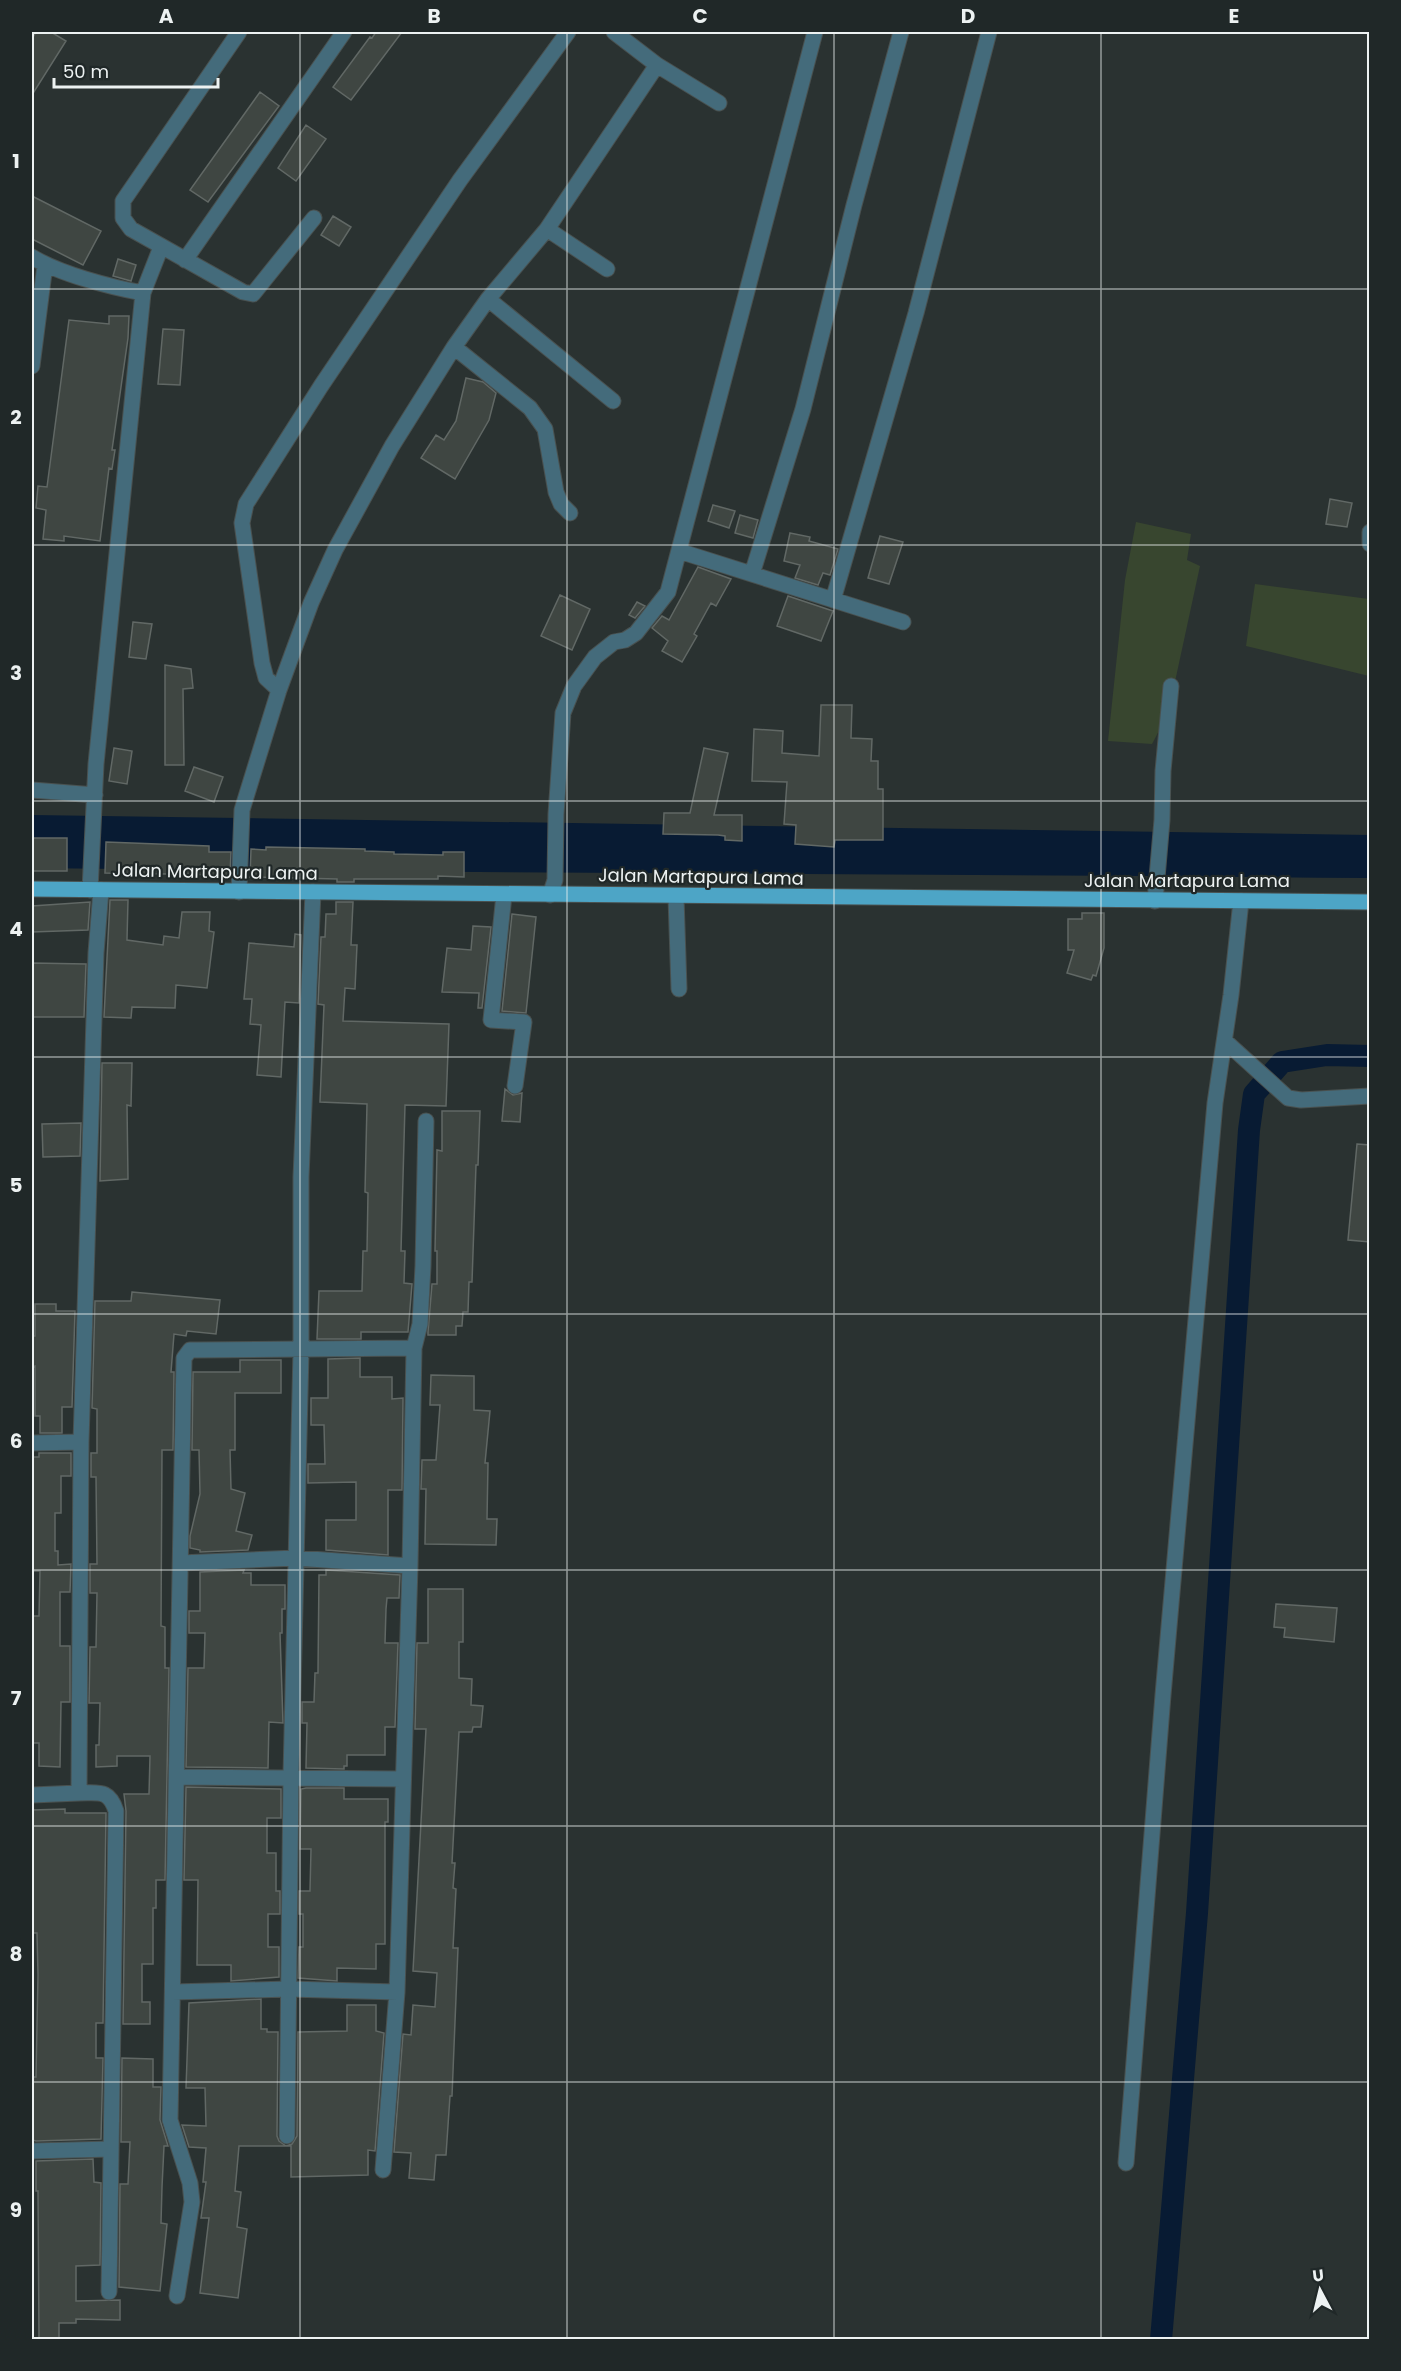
<svg xmlns="http://www.w3.org/2000/svg" width="1401" height="2371" viewBox="0 0 1401 2371" font-family="Poppins,sans-serif">
  <style>
    .green { fill: #38462f }
    .water { fill: #081b33 }
    .lines { fill: none; stroke-linecap: round; stroke-linejoin: round }
    .canal { stroke: #081b33; stroke-width: 22 }
    .building { fill: #3f4642; stroke: #616865; stroke-width: 1.5 }
    .minor-casing { stroke: #495150; stroke-width: 17 }
    .major-casing { stroke: #495150; stroke-width: 17 }
    .minor { stroke: #446b7b; stroke-width: 15 }
    .major { stroke: #4da5c6; stroke-width: 15 }
    .grid { fill: none; stroke: #edf2f2; stroke-width: 1.5; stroke-opacity: 0.55 }
    .labels { text-anchor: middle; stroke-width: 4.5; stroke-linejoin: round; paint-order: stroke }
    .street-label { font-size: 18px; fill: #edf2f2; stroke: #202828 }
    .neatline { fill: none; stroke: #edf2f2; stroke-width: 2 }
    .grid-label { font-size: 20px; text-anchor: middle; font-weight: bold; fill: #edf2f2 }
  </style>
  <rect width="100%" height="100%" fill="#2a3231"/>
  <!-- green -->
  <path class="green" d="M1136 522 1191 534 1187 560 1200 566 1168 714 1152 744 1108 741 1125 580Z
    M1255 584 1369 599V676L1246 646Z"/>
  <!-- water -->
  <path class="water" d="M32 815 1370 835 1369 878C923 874 478 873 32 868Z"/>
  <g class="lines">
    <!-- canal -->
    <path class="canal" d="M1161 2340 1197 1913 1249 1130 1254 1094 1282 1062 1327 1055 1370 1056"/>
  </g>
  <!-- building -->
  <path class="building" d="M36 32H51L66 41 32 95V39Z
    M376 32H402L351 100 333 87 370 37 372 38Z
    M260 92 279 106 208 202 190 190Z
    M306 125 326 139 296 181 278 168Z
    M32 196 101 231 83 265 32 239Z
    M333 216 351 227 339 246 321 235Z
    M118 259 136 265 131 281 113 276Z
    M109 316H129L128 338 112 450H115L112 469 109 468 100 541 64 536V541L43 539 46 510 36 508 38 486 47 487 69 320 109 324Z
    M163 329 184 330 180 385 158 384Z
    M466 378 483 382 496 393 489 420 455 479 421 458 436 435 444 440 456 421Z
    M1330 499 1352 503 1347 527 1326 524Z
    M713 505 735 511 729 528 708 521Z
    M740 515 758 520 753 538 735 533Z
    M790 533 810 537 809 541 838 549 830 575 823 573 818 585 795 578 800 565 784 561Z
    M880 536 903 542 889 584 868 578Z
    M698 567 731 579 716 606 711 603 694 634 697 636 682 662 662 651 668 641 652 628 662 616 669 620Z
    M560 595 590 609 572 650 541 636Z
    M788 596 833 611 821 641 777 626Z
    M637 602 645 606 635 618 629 615Z
    M133 622 152 624 146 659 129 657Z
    M165 665 191 669 193 688 183 689 184 765H165Z
    M821 705H852L851 738 872 739 871 761H878V789H883V840H835L834 847 795 844 796 825 784 824 787 782 752 781 754 729 783 731 782 753 819 756Z
    M114 748 132 751 127 784 109 781Z
    M704 748 728 753 714 815H742V841L725 840V836L718 835 663 834 664 813H690Z
    M194 767 223 777 214 802 185 791Z
    M32 838H67V871H32Z
    M106 842 209 846V852H231L230 875 105 873Z
    M266 847 365 849V851L394 852V854L443 855V852H464V877L438 876V879H354V882H337V879L250 877 251 849 266 850Z
    M110 900H128L127 940 163 945 164 936 179 938 182 912H210L209 931 214 932 207 988 176 985 175 1008 132 1007 131 1018 104 1017Z
    M90 902 88 930 32 932V906Z
    M336 902H353L351 945H357L355 989 345 988 343 1021 449 1024 446 1106 405 1105 401 1251H405L404 1283 412 1284 408 1332H361V1339H317L319 1291H362L363 1251H367L368 1193 365 1192 367 1104 320 1102 324 1005 318 1004 321 937H325L326 914H336Z
    M1082 913H1104V948L1096 976 1093 975 1091 980 1067 973 1074 950H1068V919H1082Z
    M512 914 536 917 526 1013 502 1011Z
    M473 926 491 927 482 1008H478L479 993 442 992 447 948 471 950Z
    M295 934 301 935 299 1003 285 1002 281 1077 257 1075 261 1025 250 1024 252 999H244L249 943 294 947Z
    M32 963 86 964 84 1017H32Z
    M102 1063H132L131 1106 127 1105 128 1179 100 1181Z
    M505 1089 513 1095 522 1093 520 1122 502 1121Z
    M442 1111H480L478 1165H476L472 1282H469L468 1312H463L462 1326H456V1335H428V1332L432 1284H437V1251H435L437 1150 442 1151Z
    M81 1123 80 1156 43 1157 42 1124Z
    M1357 1144 1370 1145V1242L1348 1240Z
    M132 1292 220 1300 216 1334 187 1331 186 1336 174 1334 171 1372H174L173 1450H162L161 1626 165 1627V1668H169L165 1880H156V1908H153V1964H142V2002H150V2024H123L126 1811 124 1794H149L150 1756H117V1766L96 1767V1745H99L100 1703H89L90 1647H96L97 1593H90V1564H97L96 1477H91V1453H97V1409L92 1408 95 1301H131Z
    M35 1304H56V1311H75L72 1407H62V1433H40V1416H35V1366L32 1367V1336H35Z
    M360 1358V1377H392V1399L403 1398 402 1490H388V1555L326 1550V1520H356V1482L308 1483V1464H325L324 1425H311V1398H328V1359Z
    M240 1360H281V1393H235V1450H230L231 1489 245 1493 236 1531 252 1535 248 1550 200 1552V1550L190 1548V1536L200 1494 199 1450H192L193 1372H240Z
    M431 1375 474 1376V1410L490 1411 485 1463H488L487 1519H497L496 1545 425 1544 426 1489H421L422 1460H436L440 1405H430Z
    M39 1453H71V1476H61V1513H55V1551H58V1565L71 1564 70 1592H60V1646H70V1702H61L60 1767 39 1766V1743H32V1616H39L40 1571H32V1457H39Z
    M244 1570 243 1573H251V1585H285V1609H282V1633H280L283 1723 269 1722 268 1768 186 1767 188 1668H204L205 1633H189V1611H200V1572Z
    M326 1570 400 1575 399 1598H387L386 1609 385 1643H398L395 1727H385V1755H347V1766H344V1769L306 1768 307 1723H302V1702H314L315 1673H318L319 1575H326Z
    M428 1589H463V1642H459V1678L472 1679 471 1705 483 1706 481 1727H473L472 1732H459L452 1863H455L453 1888 456 1889 453 1948H458L452 2096H450L446 2155H436L434 2180 409 2178 411 2153 394 2152 403 2034 411 2035 413 2005 435 2007 437 1973 413 1971 426 1729H415L417 1643H428Z
    M1276 1604 1337 1608 1334 1642 1284 1637 1285 1628 1274 1627Z
    M186 1787 281 1789V1818H267V1853H276V1891H280V1914H268V1947H279V1977L231 1981V1965H197L198 1880H184Z
    M306 1788H344V1799H388V1822H385V1944H376V1969L337 1968V1981L298 1978 299 1947H303V1914H299V1891H310L311 1849H300L301 1789Z
    M65 1809V1813H106L103 2023H96V2058H103L101 2139 36 2141 32 2140V2077H36L38 1975 37 1933H32V1810Z
    M261 1999V2029H267V2032H278L277 2136 279 2141 286 2146 292 2144 297 2136 298 2032 347 2031V2005H376V2031L384 2033 375 2151 368 2150V2175L291 2177V2146H239L235 2191 241 2192 237 2227 247 2229 238 2298 200 2293 209 2218H201L206 2182H203L206 2148 189 2147 182 2125 206 2126 205 2088H186L189 2003Z
    M122 2058 153 2059V2087H161L160 2120 168 2146H164L162 2187 161 2223 167 2224 160 2291 119 2287 120 2184H128L130 2142H121Z
    M93 2159 94 2182 101 2183 100 2265 76 2266V2301L120 2300V2320L76 2319V2323H59V2340H39L38 2191H36V2161Z"/>
  <g class="lines">
    <defs>
      <path id="minor" d="M239 32 123 201V218L131 229 243 292 253 294 314 218
        M614 32 657 65 719 103
        M547 229 607 269
        M32 257C60 274 110 287 143 293
        M185 260 344 32
        M488 299 613 401
        M454 347 530 408 545 429 556 492 561 504 570 513
        M32 366 45 265
        M1370 532V544
        M679 551 903 622
        M752 574 803 409 854 205 901 32
        M833 600 916 313 989 32
        M279 690 266 678 262 663 242 523 246 504 321 386 460 180 568 32
        M32 790 95 795
        M90 890 96 764 143 293 161 247
        M239 892 242 810 279 690 311 603 335 550 392 446 454 347 488 299 547 229 657 65
        M504 895 491 1020 524 1022 515 1086
        M550 895 555 880 556 814 563 713 574 686 595 657 614 642 625 640 636 633 668 592 815 32
        M676 897 679 989
        M1155 901 1162 820 1163 771 1171 686
        M1225 1041 1288 1098 1301 1100 1370 1096
        M32 1443 81 1442
        M181 1563 296 1558 410 1566
        M177 1777 403 1779
        M79 1793C99 1793 109 1789 116 1811L109 2292
        M32 1795 79 1793 81 1442 96 953 101 890
        M173 1992 289 1989 397 1992
        M287 2136 291 1776 301 1351V1177L313 892
        M32 2151 111 2149
        M1126 2163 1163 1695 1215 1103 1231 995 1241 901
        M383 2170 397 1992 410 1566 414 1348 420 1324 423 1266 426 1121
        M177 2296 192 2202 190 2183 170 2120 184 1358 190 1350H197L414 1348"/>
      <path id="major" d="M32 889 1370 902"/>
    </defs>
    <!-- minor casing -->
    <use href="#minor" class="minor-casing"/>
    <!-- major casing -->
    <use href="#major" class="major-casing"/>
    <!-- minor -->
    <use href="#minor" class="minor"/>
    <!-- major -->
    <use href="#major" class="major"/>
  </g>
  <!-- grid -->
  <path class="grid" d="M300 32V2340M567 32V2340M834 32V2340M1101 32V2340M32 289H1370M32 545H1370M32 801H1370M32 1057H1370M32 1314H1370M32 1570H1370M32 1826H1370M32 2082H1370"/>
  <g class="labels">
    <!-- street labels -->
    <g class="street-label">
      <text transform="translate(215 872) rotate(1)" y="6">Jalan Martapura Lama</text>
      <text transform="translate(701 877) rotate(1)" y="6">Jalan Martapura Lama</text>
      <text x="1187" y="887">Jalan Martapura Lama</text>
    </g>
  </g>
  <!-- border -->
  <rect width="1401" height="2371" fill="none" stroke="#202828" stroke-width="66"/>
  <!-- north arrow -->
  <g transform="translate(1320 2290) rotate(353)" stroke="#202828" stroke-width="4.5" paint-order="stroke">
  <path d="M0-4.5L10 22L0 15L-10 22Z" fill="#edf2f2"/>
  <text y="-9" font-size="16" font-weight="bold" text-anchor="middle" fill="#edf2f2">U</text>
  </g>
  <!-- scale -->
  <path d="M54 78v9h164v-9" fill="none" stroke="#edf2f2" stroke-width="3"/>
  <text x="63" y="78" font-size="18" fill="#edf2f2" stroke="#202828" stroke-width="4.5" paint-order="stroke">50 m</text>
  <rect x="33" y="33" width="1335" height="2305" class="neatline"/>
  <g class="grid-label">
    <text x="166" y="23">A</text>
    <text x="434" y="23">B</text>
    <text x="700" y="23">C</text>
    <text x="968" y="23">D</text>
    <text x="1234" y="23">E</text>
    <text x="16" y="168">1</text>
    <text x="16" y="424">2</text>
    <text x="16" y="680">3</text>
    <text x="16" y="936">4</text>
    <text x="16" y="1192">5</text>
    <text x="16" y="1448">6</text>
    <text x="16" y="1705">7</text>
    <text x="16" y="1961">8</text>
    <text x="16" y="2217">9</text>
  </g>
</svg>
